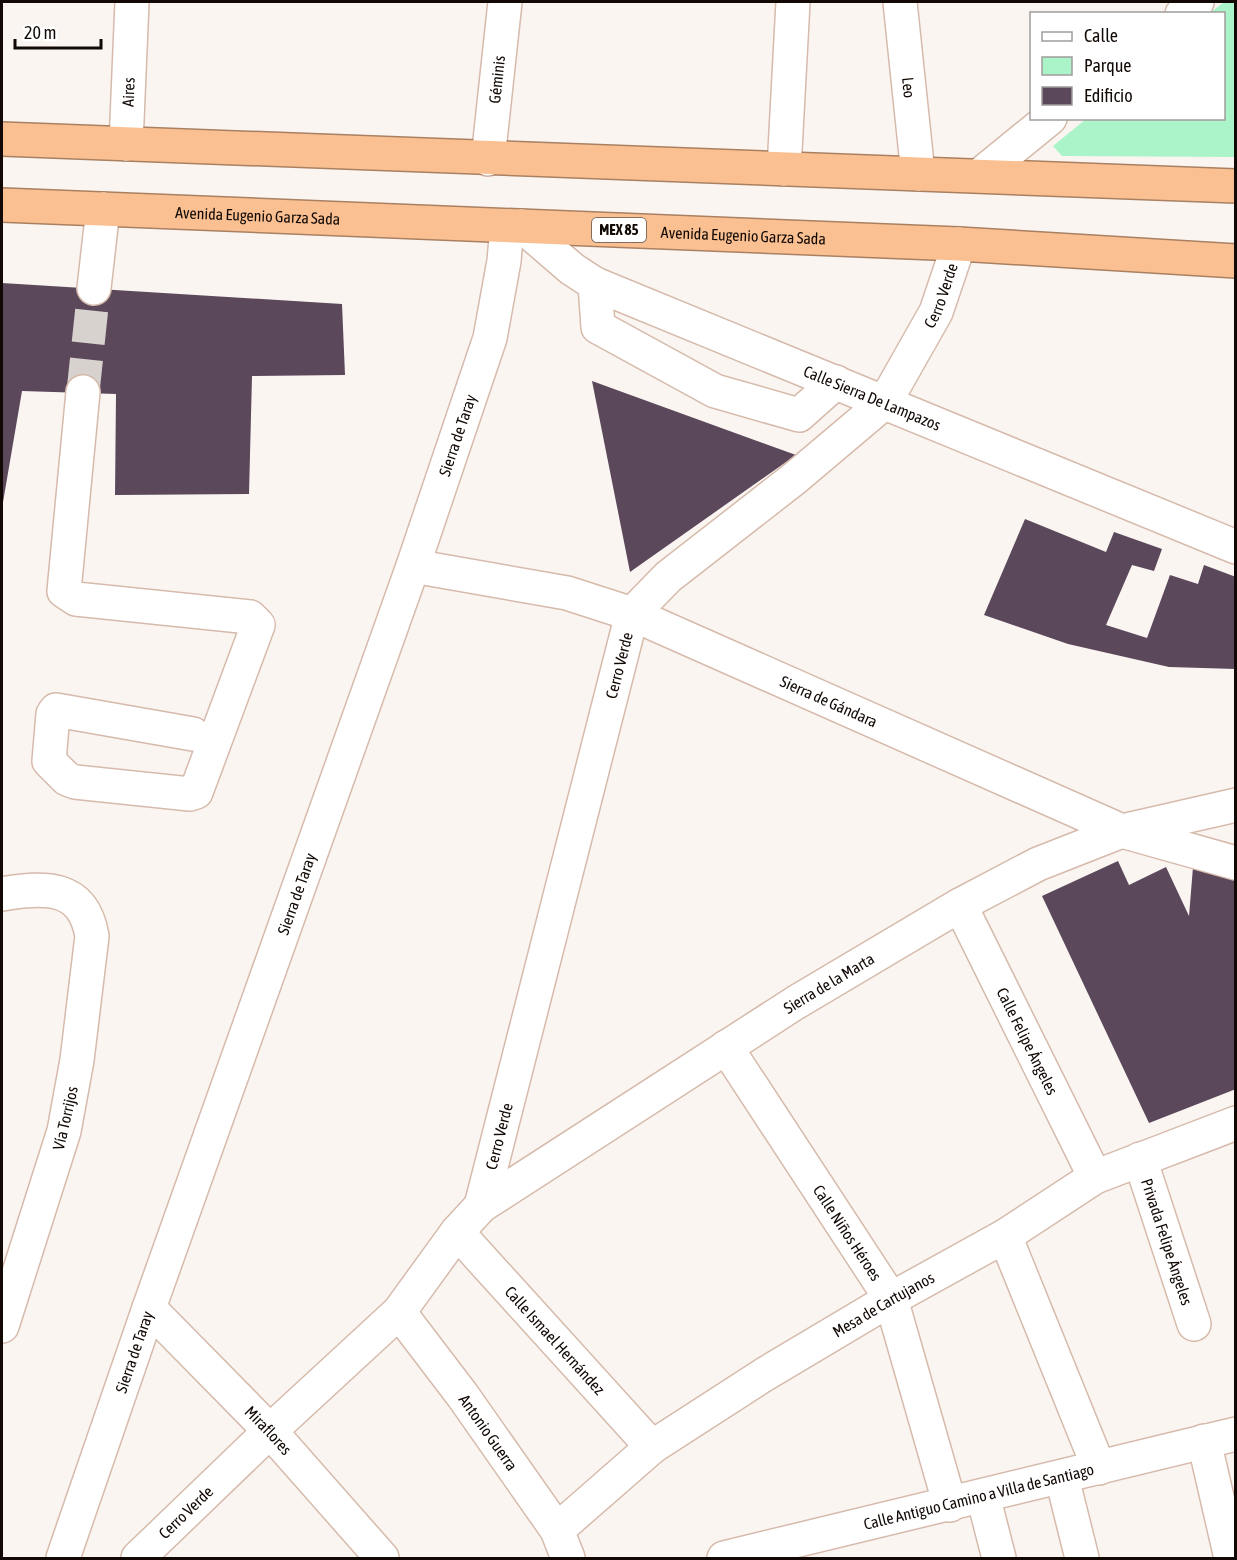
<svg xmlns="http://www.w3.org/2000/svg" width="1237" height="1560" viewBox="0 0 1237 1560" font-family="'Asap Condensed',sans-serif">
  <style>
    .green { fill: #abf4c9 }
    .building { fill: #5b485b }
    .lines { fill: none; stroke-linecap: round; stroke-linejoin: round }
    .minor-tunnel { stroke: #d8d2ce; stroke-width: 33; stroke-dasharray: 33 16; stroke-linecap: butt }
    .minor-casing { stroke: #d6baab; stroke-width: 36 }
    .highway-casing { stroke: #a98061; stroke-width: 36 }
    .minor { stroke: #fff; stroke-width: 33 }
    .highway { stroke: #fac092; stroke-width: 33 }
    .labels { text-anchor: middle; stroke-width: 6; stroke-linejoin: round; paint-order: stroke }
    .shield { fill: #fff; stroke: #595350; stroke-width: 1.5 }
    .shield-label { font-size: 15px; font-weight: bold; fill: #120905 }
    .street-label { font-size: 16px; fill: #120905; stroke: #fff }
  </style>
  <rect width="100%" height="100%" fill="#fbf5f2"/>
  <!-- green -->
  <path class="green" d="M1224 2H1235V157L1062 156 1053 146 1086 119 1224 118V14L1210 13Z"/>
  <!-- building -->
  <path class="building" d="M2 283 342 304 345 375 252 376 249 494 115 495 116 394 22 391 2 508Z
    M592 381 796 455 630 572Z
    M1025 519 1106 552 1114 532 1162 549 1154 571 1132 565 1106 625 1147 638 1170 575 1198 584 1204 565 1236 577V669L1169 667 1068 644 984 615Z
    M1118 861 1129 885 1166 867 1189 916 1193 867 1236 879V1089L1149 1123 1042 896Z"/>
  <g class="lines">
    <!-- minor-tunnel -->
    <path class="minor-tunnel" d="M83 392 94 288"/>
    <defs>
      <g id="minor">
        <path id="s1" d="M900 2 918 174"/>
        <path d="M1182 14 1197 2"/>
        <path id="s2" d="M126 144 132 2"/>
        <path id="s3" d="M488 159 505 2"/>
        <path d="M784 169 793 2"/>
        <path d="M980 175 1050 118"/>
        <path id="s4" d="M522 226 572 269 595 284 1236 547"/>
        <path d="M595 284 598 327 715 391 799 415 836 382"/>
        <path d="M94 288 103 209"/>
        <path d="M83 392 64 591 76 599 250 617 258 625 196 792 190 794 75 782 67 779 49 761 53 714 56 710 193 734"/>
        <path id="s5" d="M413 566 567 593 632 614 1122 831 1236 863"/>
        <path d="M2 894C44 887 83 884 92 936L77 1060 64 1131 2 1326"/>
        <path id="s6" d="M960 905 1095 1177"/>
        <path id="s7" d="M726 1047 891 1299 950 1505"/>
        <path id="s8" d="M1140 1159 1194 1324"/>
        <path id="s9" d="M481 1206 632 614 668 577 795 478 885 402 936 312 959 244"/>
        <path id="s10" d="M457 1232 652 1447"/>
        <path d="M1005 1236 1099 1468"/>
        <path id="s11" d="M149 1308 270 1431 382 1558"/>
        <path id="s12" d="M399 1312 463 1396 557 1530 568 1558"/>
        <path d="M1204 1441 1231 1558"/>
        <path d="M1062 1478 1082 1558"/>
        <path d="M983 1496 999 1558"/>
        <path id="s13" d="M557 1530 652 1447 765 1374 891 1299 1005 1236 1095 1177 1236 1123"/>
        <path id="s14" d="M63 1558 149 1308 413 566 490 338 504 261 507 226"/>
        <path id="s15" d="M138 1558 270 1431 399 1312 457 1232 481 1206 795 1003 960 905 1038 864 1122 831 1236 805"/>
        <path id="s16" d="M724 1558 1236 1434"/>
      </g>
      <g id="highway">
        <path d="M2 139 1236 186"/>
        <path id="s17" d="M2 205 959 244 1236 261"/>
      </g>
    </defs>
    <!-- minor casing -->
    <use href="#minor" class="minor-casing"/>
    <!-- highway casing -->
    <use href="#highway" class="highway-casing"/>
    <!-- minor -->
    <use href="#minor" class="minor"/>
    <!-- highway -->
    <use href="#highway" class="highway"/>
  </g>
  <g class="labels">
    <!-- shield labels -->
    <rect class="shield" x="592" y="218" width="54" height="24" rx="4.5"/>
    <g class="shield-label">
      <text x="619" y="235">MEX 85</text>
    </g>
    <!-- street labels -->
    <g class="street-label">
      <text dy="6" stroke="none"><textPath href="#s3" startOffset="80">Géminis</textPath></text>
      <text dy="6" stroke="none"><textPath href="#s1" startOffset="86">Leo</textPath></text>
      <text dy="6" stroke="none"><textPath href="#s2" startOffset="52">Aires</textPath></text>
      <text dy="6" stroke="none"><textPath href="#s17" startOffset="256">Avenida Eugenio Garza Sada</textPath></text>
      <text dy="6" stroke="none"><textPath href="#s17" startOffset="742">Avenida Eugenio Garza Sada</textPath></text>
      <text dy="6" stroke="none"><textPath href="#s9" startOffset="1062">Cerro Verde</textPath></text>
      <text dy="6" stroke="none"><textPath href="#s4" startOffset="393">Calle Sierra De Lampazos</textPath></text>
      <text dy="6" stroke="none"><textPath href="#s14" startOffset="1190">Sierra de Taray</textPath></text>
      <text dy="6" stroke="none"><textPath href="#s9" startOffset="558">Cerro Verde</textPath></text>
      <text dy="6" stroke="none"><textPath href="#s5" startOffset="440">Sierra de Gándara</textPath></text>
      <text dy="6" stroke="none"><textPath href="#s14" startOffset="704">Sierra de Taray</textPath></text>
      <text dy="6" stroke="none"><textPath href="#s15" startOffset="906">Sierra de la Marta</textPath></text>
      <text dy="6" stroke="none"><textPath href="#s6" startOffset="152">Calle Felipe Ángeles</textPath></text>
      <text transform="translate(65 1118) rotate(-77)" y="6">Vía Torrijos</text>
      <text dy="6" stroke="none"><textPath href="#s9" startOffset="72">Cerro Verde</textPath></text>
      <text dy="6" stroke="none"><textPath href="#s7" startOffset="222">Calle Niños Héroes</textPath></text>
      <text dy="6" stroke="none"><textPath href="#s8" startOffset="87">Privada Felipe Ángeles</textPath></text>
      <text dy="6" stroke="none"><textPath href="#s13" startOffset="398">Mesa de Cartujanos</textPath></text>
      <text dy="6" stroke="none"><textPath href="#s10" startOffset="146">Calle Ismael Hernández</textPath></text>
      <text dy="6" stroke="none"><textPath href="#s14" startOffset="218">Sierra de Taray</textPath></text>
      <text dy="6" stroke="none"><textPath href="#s11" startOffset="171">Miraflores</textPath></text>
      <text dy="6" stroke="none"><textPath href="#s12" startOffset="150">Antonio Guerra</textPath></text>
      <text dy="6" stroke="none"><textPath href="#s16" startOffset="262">Calle Antiguo Camino a Villa de Santiago</textPath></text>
      <text dy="6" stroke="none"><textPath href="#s15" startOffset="66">Cerro Verde</textPath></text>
    </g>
  </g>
  <!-- border -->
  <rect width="1237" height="1560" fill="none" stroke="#120905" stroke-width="6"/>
  <!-- legend -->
  <rect x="1030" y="12" width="195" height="108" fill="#ffffff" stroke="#a09d9b" stroke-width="1.5"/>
  <rect x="1042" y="32" width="30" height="9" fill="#ffffff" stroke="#a09d9b" stroke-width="1.5"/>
  <text x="1084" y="42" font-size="18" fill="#120905">Calle</text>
  <rect x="1042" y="57" width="30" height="18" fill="#abf4c9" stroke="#a09d9b" stroke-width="1.5"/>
  <text x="1084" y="72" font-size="18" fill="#120905">Parque</text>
  <rect x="1042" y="87" width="30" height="18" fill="#5b485b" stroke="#a09d9b" stroke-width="1.5"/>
  <text x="1084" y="102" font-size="18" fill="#120905">Edificio</text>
  <!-- scale -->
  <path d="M15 39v9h86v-9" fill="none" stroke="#120905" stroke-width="3"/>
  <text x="24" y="39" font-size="18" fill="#120905" stroke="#ffffff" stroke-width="4.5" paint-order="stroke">20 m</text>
</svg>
